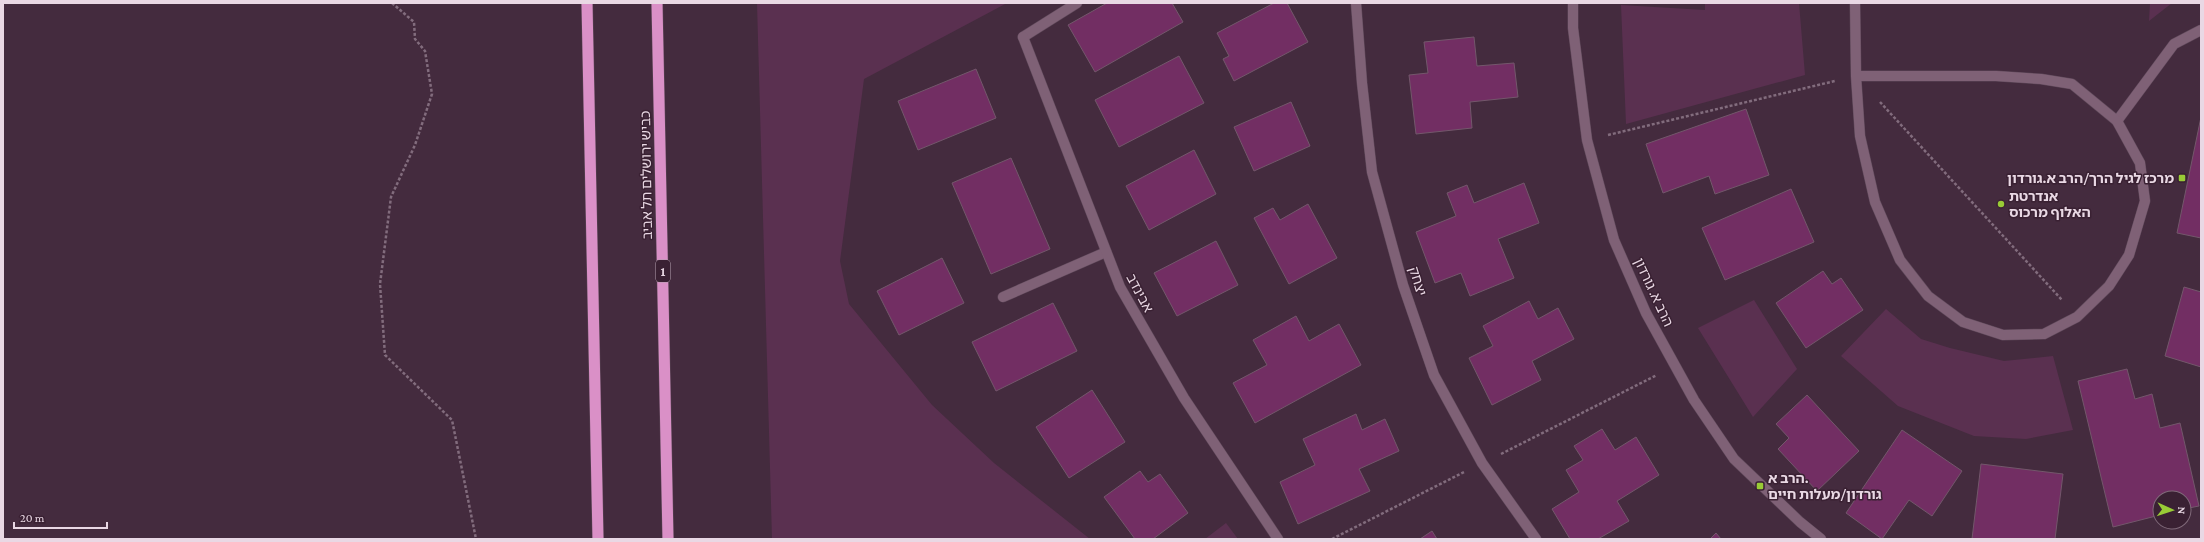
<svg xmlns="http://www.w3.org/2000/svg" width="2204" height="542" viewBox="0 0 2204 542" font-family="'Crimson Pro','Noto Sans Hebrew',serif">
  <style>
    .green { fill: #5a3050 }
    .building { fill: #722e63; stroke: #73576b }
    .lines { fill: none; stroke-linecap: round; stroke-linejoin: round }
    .service-casing { stroke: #5f495a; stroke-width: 11 }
    .pedestrian-casing { stroke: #5f495a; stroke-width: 11 }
    .minor-casing { stroke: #5f495a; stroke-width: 11 }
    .trunk-casing { stroke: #5f495a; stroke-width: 12 }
    .path { stroke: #826c7d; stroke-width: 2.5; stroke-dasharray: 3 2; stroke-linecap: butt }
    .service { stroke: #7f6176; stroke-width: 10 }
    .pedestrian { stroke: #7f6176; stroke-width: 10 }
    .minor { stroke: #7f6176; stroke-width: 10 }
    .trunk { stroke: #da90c7; stroke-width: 11 }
    .poi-dot { fill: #99cb36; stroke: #3a2133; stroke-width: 1.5 }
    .labels { text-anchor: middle; stroke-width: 3; stroke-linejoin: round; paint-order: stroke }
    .shield { fill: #3a2133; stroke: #b4a1af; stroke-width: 1 }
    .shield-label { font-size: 13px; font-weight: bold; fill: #e9d8e4 }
    .street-label { font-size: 14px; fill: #e9d8e4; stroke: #3a2133 }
    .poi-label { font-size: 14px; font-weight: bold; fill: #e9d8e4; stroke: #3a2133; text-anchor: start }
  </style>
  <rect width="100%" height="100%" fill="#442b3e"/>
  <!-- green -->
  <path class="green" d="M757 3H1007L864 79 840 261 849 304 932 405 994 463 1090 539H772Z
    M1705 3H1799L1805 75 1626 124 1621 5 1705 10Z
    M2150 3H2172L2149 21Z
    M1754 300 1797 369 1753 417 1698 328Z
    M1886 309 1921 339 1950 348 2004 361 2053 356 2073 430 2026 439 1974 436 1898 406 1841 356Z
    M1226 523 1238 539H1205Z"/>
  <!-- building -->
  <path class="building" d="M1107 3H1172L1183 22 1095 72 1068 25Z
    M1274 3H1287L1308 42 1234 81 1223 59 1229 56 1217 33Z
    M1474 37 1477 66 1514 63 1518 97 1470 102 1472 128 1416 134 1409 75 1428 73 1424 42Z
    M1179 56 1204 103 1119 147 1095 100Z
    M976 69 996 118 918 150 898 101Z
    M1291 102 1310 146 1254 171 1234 127Z
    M1746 109 1769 175 1715 194 1709 176 1663 193 1646 144Z
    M2201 117V238L2177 233Z
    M1194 150 1216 194 1149 230 1126 186Z
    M1011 158 1050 249 991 274 952 183Z
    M1524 183 1539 223 1498 239 1514 278 1470 296 1461 273 1435 283 1416 232 1456 216 1447 193 1467 185 1474 203Z
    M1791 189 1814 242 1725 280 1702 228Z
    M1308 204 1337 258 1289 284 1254 218 1273 208 1280 220Z
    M1216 241 1238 285 1177 316 1154 273Z
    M942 258 964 303 899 335 877 291Z
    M1823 271 1832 284 1841 278 1863 310 1806 348 1776 303Z
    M2184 287 2201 292V367L2165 356Z
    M1529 301 1538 319 1558 308 1574 339 1532 361 1541 380 1492 405 1469 358 1493 346 1483 326Z
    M1053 303 1077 351 996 391 972 342Z
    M1296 316 1309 341 1339 324 1361 365 1255 423 1233 383 1267 365 1253 340Z
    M2127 369 2135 399 2152 394 2160 428 2180 423 2199 506 2184 509V498H2160V515L2113 527 2078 381Z
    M1092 390 1125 442 1069 478 1036 427Z
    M1807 395 1859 451 1817 491 1778 449 1789 438 1776 424Z
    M1356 414 1362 430 1385 419 1399 451 1359 469 1370 491 1298 524 1280 482 1315 465 1303 439Z
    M1602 429 1615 450 1636 437 1659 475 1617 501 1629 521 1598 539H1570L1552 509 1579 492 1566 470 1583 460 1574 446Z
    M1902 430 1962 471 1932 516 1909 500 1882 539 1846 513Z
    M1981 464 2063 474 2055 539H1972Z
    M1140 471 1148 482 1160 474 1188 513 1153 539H1135L1104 497Z
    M1432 531 1437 539H1420Z
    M1716 533 1721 539H1710Z"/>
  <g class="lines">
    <defs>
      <path id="service" d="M1003 297 1106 252"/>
      <path id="pedestrian" d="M1023 37 1077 3
        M2117 121 2174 44 2201 30"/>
      <path id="minor" d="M1356 3 1362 83 1372 172 1403 285 1434 375 1482 463 1536 539
        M1573 3V28L1587 140 1614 240 1646 313 1694 400 1734 459 1800 522 1821 539
        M1855 3 1856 76 1860 136 1875 202 1900 260 1928 296 1963 322 2003 335 2044 334 2077 317 2109 286 2129 255 2145 201 2140 163 2117 121 2072 84 2041 79 1996 76H1856
        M1023 37 1120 287 1184 398 1278 539"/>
      <path id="trunk" d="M587 3 598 539
        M657 3 668 539"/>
    </defs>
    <!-- service casing -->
    <use href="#service" class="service-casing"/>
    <!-- pedestrian casing -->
    <use href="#pedestrian" class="pedestrian-casing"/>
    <!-- minor casing -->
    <use href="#minor" class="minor-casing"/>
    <!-- trunk casing -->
    <use href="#trunk" class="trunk-casing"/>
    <!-- path -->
    <path class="path" d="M392 3 414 22 415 39 425 51 432 94 415 145 391 197 380 284 385 355 452 420 476 539
      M1880 102 2062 300
      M1608 135 1835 81
      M1501 454 1657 375
      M1332 539 1464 472"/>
    <!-- service -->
    <use href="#service" class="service"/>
    <!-- pedestrian -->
    <use href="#pedestrian" class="pedestrian"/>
    <!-- minor -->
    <use href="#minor" class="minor"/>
    <!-- trunk -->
    <use href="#trunk" class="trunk"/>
  </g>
  <!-- markers -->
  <g class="poi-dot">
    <rect x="2178" y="174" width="8" height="8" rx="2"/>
    <circle cx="2001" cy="204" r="4"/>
    <rect x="1756" y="482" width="8" height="8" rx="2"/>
  </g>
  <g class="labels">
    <!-- shield labels -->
    <rect class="shield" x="656" y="260" width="14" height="22" rx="3"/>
    <g class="shield-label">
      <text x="663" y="276">1</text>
    </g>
    <!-- street labels -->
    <g class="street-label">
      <text transform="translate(646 175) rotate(-91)" y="5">כביש ירושלים תל אביב</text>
      <text transform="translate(1418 281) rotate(73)" y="5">יצחק</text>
      <text transform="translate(1654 292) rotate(65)" y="5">הרב א. גורדון</text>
      <text transform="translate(1140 293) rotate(62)" y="5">אבינדב</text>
    </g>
    <!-- poi labels -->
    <g class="poi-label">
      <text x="2174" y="183" text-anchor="end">מרכז לגיל הרך/הרב א.גורדון</text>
      <text x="2009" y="201">אנדרטת<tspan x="2009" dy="16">האלוף מרכוס</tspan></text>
      <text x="1768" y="483">הרב א.<tspan x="1768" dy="16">גורדון/מעלות חיים</tspan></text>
    </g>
  </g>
  <!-- border -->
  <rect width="2204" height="542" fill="none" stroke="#e9d8e4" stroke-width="8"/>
  <!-- north arrow -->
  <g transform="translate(2172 510) rotate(93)"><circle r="19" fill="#3a2133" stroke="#806a7a"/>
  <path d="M0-3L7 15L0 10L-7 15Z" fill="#99cb36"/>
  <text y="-6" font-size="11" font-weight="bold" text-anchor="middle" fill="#e9d8e4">N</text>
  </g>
  <!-- scale -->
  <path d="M14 522v6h93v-6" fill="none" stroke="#e9d8e4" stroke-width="2"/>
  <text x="20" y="522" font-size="12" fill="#e9d8e4" stroke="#3a2133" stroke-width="3" paint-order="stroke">20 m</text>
</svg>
